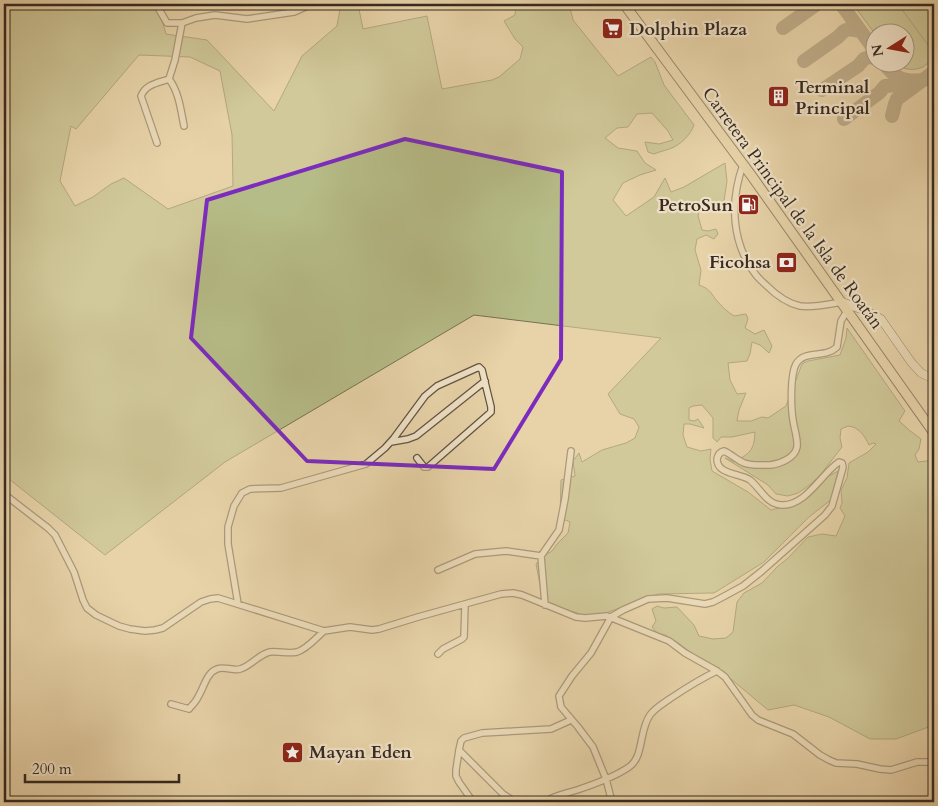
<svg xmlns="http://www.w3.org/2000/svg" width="938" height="806" viewBox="0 0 938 806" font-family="Cardo,serif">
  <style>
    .green { fill: #b6bc87; stroke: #767254; fill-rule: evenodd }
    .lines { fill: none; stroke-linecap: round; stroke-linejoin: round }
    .stream { stroke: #707f73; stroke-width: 1 }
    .taxiway { stroke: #8e7e65; stroke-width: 14 }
    .street-casing { stroke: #625443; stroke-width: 8 }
    .secondary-casing { stroke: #352921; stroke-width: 9 }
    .primary-casing { stroke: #352921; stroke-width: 11 }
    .street { stroke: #f0e2c7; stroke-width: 5.5 }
    .secondary { stroke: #f0e2c7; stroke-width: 8 }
    .primary { stroke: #e8d3a9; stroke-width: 9 }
    .marked { fill: none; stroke: #7b2cbf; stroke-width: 4; stroke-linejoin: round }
    .labels { text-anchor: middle; stroke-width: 4.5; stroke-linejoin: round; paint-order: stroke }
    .poi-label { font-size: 18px; font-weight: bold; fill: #352921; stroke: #f0e2c7; text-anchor: start }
    .street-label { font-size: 18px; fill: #352921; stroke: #f0e2c7 }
  </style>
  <rect width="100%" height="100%" fill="#e8d3a9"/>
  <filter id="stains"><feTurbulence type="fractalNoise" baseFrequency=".004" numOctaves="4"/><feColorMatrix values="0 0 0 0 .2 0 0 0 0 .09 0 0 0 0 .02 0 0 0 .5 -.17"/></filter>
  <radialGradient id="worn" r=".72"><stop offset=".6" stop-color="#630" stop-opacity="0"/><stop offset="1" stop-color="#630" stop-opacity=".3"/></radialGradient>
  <!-- green -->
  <path class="green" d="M4 4H144L148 8 158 7 166 34 207 40 274 111 302 56 337 26 341 4H358L363 29 427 16 442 89 492 80 499 77 520 59 523 47 515 39 504 21 515 15 516 4H569L573 20 618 76 651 57 655 62 664 85 694 125C691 134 682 143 674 147 668 150 661 151 654 154L648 152 645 142 659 144 673 140 668 131 652 113 637 114 628 127 617 128 605 138 618 148 637 151 645 163 656 170 640 175 623 183 613 200 626 216 654 197 665 178 671 192 684 187 725 163 727 181 724 201 718 206 699 211 698 216 702 230 708 231 716 229 718 234 714 239 706 235 697 239 695 250 701 270 699 285C712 290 710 293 718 302 723 308 728 312 734 316L746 314 748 319 745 328 755 334 764 330 772 346 769 353 760 345 752 342 750 354 747 361 728 363 730 380 737 394 746 393 739 410 737 421H751L762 417 768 418 786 406 802 364 808 361 840 355 846 338 847 328 905 411 899 421 909 430 921 439 919 449 915 455 918 462 934 460V725L896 739H870L829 717 794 705 768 710 725 674 712 668 677 642 665 635 657 633 652 627 656 621 652 609 657 606 664 608 677 607 694 625 699 636 713 639 726 638 733 632 737 602 744 593 762 583 777 567 788 558 808 537 822 534 836 536 845 516 840 508 842 503 841 490 847 478 849 463 868 452 876 444 873 443 869 445C864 435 859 427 848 426L841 429 840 438 842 447 821 474 811 484 798 493 788 496 776 494 768 485 725 458 734 462C750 453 754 451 755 432L732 437H721L717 442 713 438V418L702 405 693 406 689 408V420L694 421 698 419 704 428 690 424H684L683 435 687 447 701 451 711 449 710 459 712 471 748 492 771 510 799 503 824 479 838 471 832 499 809 517 764 562 714 593 658 594 603 614 584 615 567 610 543 600 536 564 545 555 552 551 557 544 568 533 570 522 560 518 561 480 575 476 573 461 579 453 582 462 602 450 626 443 635 438 639 427 634 419 620 414 608 394 661 338 474 315 225 462 105 555 4 475ZM139 55 190 57 220 71 232 135 233 186 168 209 124 178 111 184 93 197 75 206 60 181 71 126 76 129Z
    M853 4H934V58C930 61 925 67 920 68 912 71 901 69 896 63L906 62V32H876L875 34Z"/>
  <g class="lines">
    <!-- stream -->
    <path class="stream" d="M898 4 928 45"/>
    <!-- taxiway -->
    <path class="taxiway" d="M841 4 876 52
      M783 28 817 4
      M804 61 838 37 844 31 849 29 860 31
      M822 90 858 66 864 59 869 57 876 58
      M892 116 895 104 897 99 934 72
      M844 119 879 93 885 86 913 84 924 80C904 82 895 79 883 62"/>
    <defs>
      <path id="street" d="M156 4 167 23H182L196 18 215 15 247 19 294 12 312 4
        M182 23 175 60 169 79C179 92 181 111 184 126
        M157 143 141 96C146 84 158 83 169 79
        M743 165C730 201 731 243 756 275 759 279 763 282 767 286 776 295 787 303 800 306 813 308 829 304 842 302
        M391 442 408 439 416 436 485 381
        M4 494 48 528 55 535 74 572 83 600 87 608 96 615 119 626 130 629 145 631 155 630 163 628 201 602 210 599 218 598 324 631 350 627 372 630 379 629 418 617 501 594 513 593 522 595 576 617 585 618 607 616 669 641 685 653 717 671 725 677 752 715 758 720 793 734 820 755 829 760 836 763 857 764 880 769 891 770 917 762H934
        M438 570 475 554 506 551 541 556
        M238 604 228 544V527L234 506 242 493 250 489 281 488 366 464 385 448 394 438 425 396 437 386 479 367 482 370 491 407V412L428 467H424L417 458
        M545 605 541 556 559 530 565 499 571 451
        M438 654 443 649 462 639 464 637 465 604
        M171 704 189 709C192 705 196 702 198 697 204 688 206 673 217 669 224 666 233 671 240 669 251 666 259 654 270 652 279 651 288 654 297 652 307 649 316 638 324 631
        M459 750 503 794 515 802
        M473 802 459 782 456 776V770L459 750 461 741 464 738 482 733 551 729 571 720
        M545 802C555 795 565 794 577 790 592 785 616 776 629 767 644 757 639 730 650 715 655 708 664 703 671 698 686 688 700 679 717 671
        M612 802 606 779 593 747 578 727 561 707 559 696 572 676 591 653 611 617 623 610 648 599 667 598 705 604 713 602 719 599 743 586 762 571 825 515 832 506 842 471 843 467 842 463 839 462C822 473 806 506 782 505 767 505 761 489 750 480 740 473 717 475 717 459 718 454 720 452 724 451 731 454 737 460 744 463 752 466 762 465 770 465 780 464 795 458 797 447 798 439 794 428 793 420 791 408 790 375 796 364 805 349 825 359 837 347L841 321 847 311"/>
      <path id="secondary" d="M842 302 866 311 881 319 911 362 921 373 934 379"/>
      <path id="primary" d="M624 4 751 175 934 433"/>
    </defs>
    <!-- street casing -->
    <use href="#street" class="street-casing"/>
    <!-- secondary casing -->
    <use href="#secondary" class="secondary-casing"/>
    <!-- primary casing -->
    <use href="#primary" class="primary-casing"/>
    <!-- street -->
    <use href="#street" class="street"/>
    <!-- secondary -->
    <use href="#secondary" class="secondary"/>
    <!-- primary -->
    <use href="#primary" class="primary"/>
  </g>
  <!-- marked area -->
  <path d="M0 0H938V806H0ZM405 139 562 172 561 359 494 469 307 461 191 338 207 200Z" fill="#e8d3a9" fill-opacity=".55" fill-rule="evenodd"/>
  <path class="marked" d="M405 139 562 172 561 359 494 469 307 461 191 338 207 200Z"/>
  <!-- icons -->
  <defs>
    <symbol id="supermarket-square" viewBox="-11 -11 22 22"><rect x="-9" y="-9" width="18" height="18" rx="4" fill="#8f2418" stroke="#f0e2c7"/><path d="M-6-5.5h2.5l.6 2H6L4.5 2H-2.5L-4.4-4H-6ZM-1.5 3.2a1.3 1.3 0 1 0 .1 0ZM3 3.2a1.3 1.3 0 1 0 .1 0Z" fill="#fff"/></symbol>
    <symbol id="building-square" viewBox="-11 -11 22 22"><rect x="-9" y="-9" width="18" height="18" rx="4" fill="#8f2418" stroke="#f0e2c7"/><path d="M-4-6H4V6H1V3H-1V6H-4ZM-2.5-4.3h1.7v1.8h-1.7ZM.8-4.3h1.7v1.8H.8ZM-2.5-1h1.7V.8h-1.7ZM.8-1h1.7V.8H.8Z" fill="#fff"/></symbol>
    <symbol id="fuel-square" viewBox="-11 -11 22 22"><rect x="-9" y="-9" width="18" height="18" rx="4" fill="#8f2418" stroke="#f0e2c7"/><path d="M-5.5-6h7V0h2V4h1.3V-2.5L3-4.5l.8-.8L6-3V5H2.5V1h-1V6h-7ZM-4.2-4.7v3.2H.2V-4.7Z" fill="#fff"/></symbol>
    <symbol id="bank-square" viewBox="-11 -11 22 22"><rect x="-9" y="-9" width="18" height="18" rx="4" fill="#8f2418" stroke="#f0e2c7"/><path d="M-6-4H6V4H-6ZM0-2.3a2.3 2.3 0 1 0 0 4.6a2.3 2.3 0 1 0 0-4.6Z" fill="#fff"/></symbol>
    <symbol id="sight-square" viewBox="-11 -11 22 22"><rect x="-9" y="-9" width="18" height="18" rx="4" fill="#8f2418" stroke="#f0e2c7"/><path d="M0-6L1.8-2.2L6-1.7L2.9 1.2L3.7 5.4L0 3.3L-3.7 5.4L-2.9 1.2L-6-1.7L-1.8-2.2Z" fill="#fff"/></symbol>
  </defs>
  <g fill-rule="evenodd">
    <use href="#supermarket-square" x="600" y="16" width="25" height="25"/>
    <use href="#building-square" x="766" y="84" width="25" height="25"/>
    <use href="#fuel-square" x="736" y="192" width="25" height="25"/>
    <use href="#bank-square" x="774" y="250" width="25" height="25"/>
    <use href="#sight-square" x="280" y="740" width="25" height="25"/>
  </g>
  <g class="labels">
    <!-- poi labels -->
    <g class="poi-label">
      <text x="629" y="35">Dolphin Plaza</text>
      <text x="795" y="93">Terminal<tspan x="795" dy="21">Principal</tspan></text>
      <text x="733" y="211" text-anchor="end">PetroSun</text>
      <text x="771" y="268" text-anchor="end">Ficohsa</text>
      <text x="309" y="758">Mayan Eden</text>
    </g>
    <!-- street labels -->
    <g class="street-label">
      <text transform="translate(793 208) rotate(54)" y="6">Carretera Principal de la Isla de Roatán</text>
    </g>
  </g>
  <!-- margin -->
  <rect width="938" height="806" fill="none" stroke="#e8d3a9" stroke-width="20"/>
  <rect x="5" y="5" width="928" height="796" fill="none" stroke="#352921" stroke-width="2.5"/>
  <rect x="10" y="10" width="918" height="786" fill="none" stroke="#352921"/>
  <!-- north arrow -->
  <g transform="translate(890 48) rotate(259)"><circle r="24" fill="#f0e2c7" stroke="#a59885"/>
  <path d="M0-4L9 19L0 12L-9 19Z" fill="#8f2418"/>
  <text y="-8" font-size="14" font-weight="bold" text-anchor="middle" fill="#352921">N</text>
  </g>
  <!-- scale -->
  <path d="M25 774v8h154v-8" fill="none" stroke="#352921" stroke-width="2.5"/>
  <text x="32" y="774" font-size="15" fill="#352921" stroke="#f0e2c7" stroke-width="4" paint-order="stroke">200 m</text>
  <rect width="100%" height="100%" filter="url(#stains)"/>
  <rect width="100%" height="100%" fill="url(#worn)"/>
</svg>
